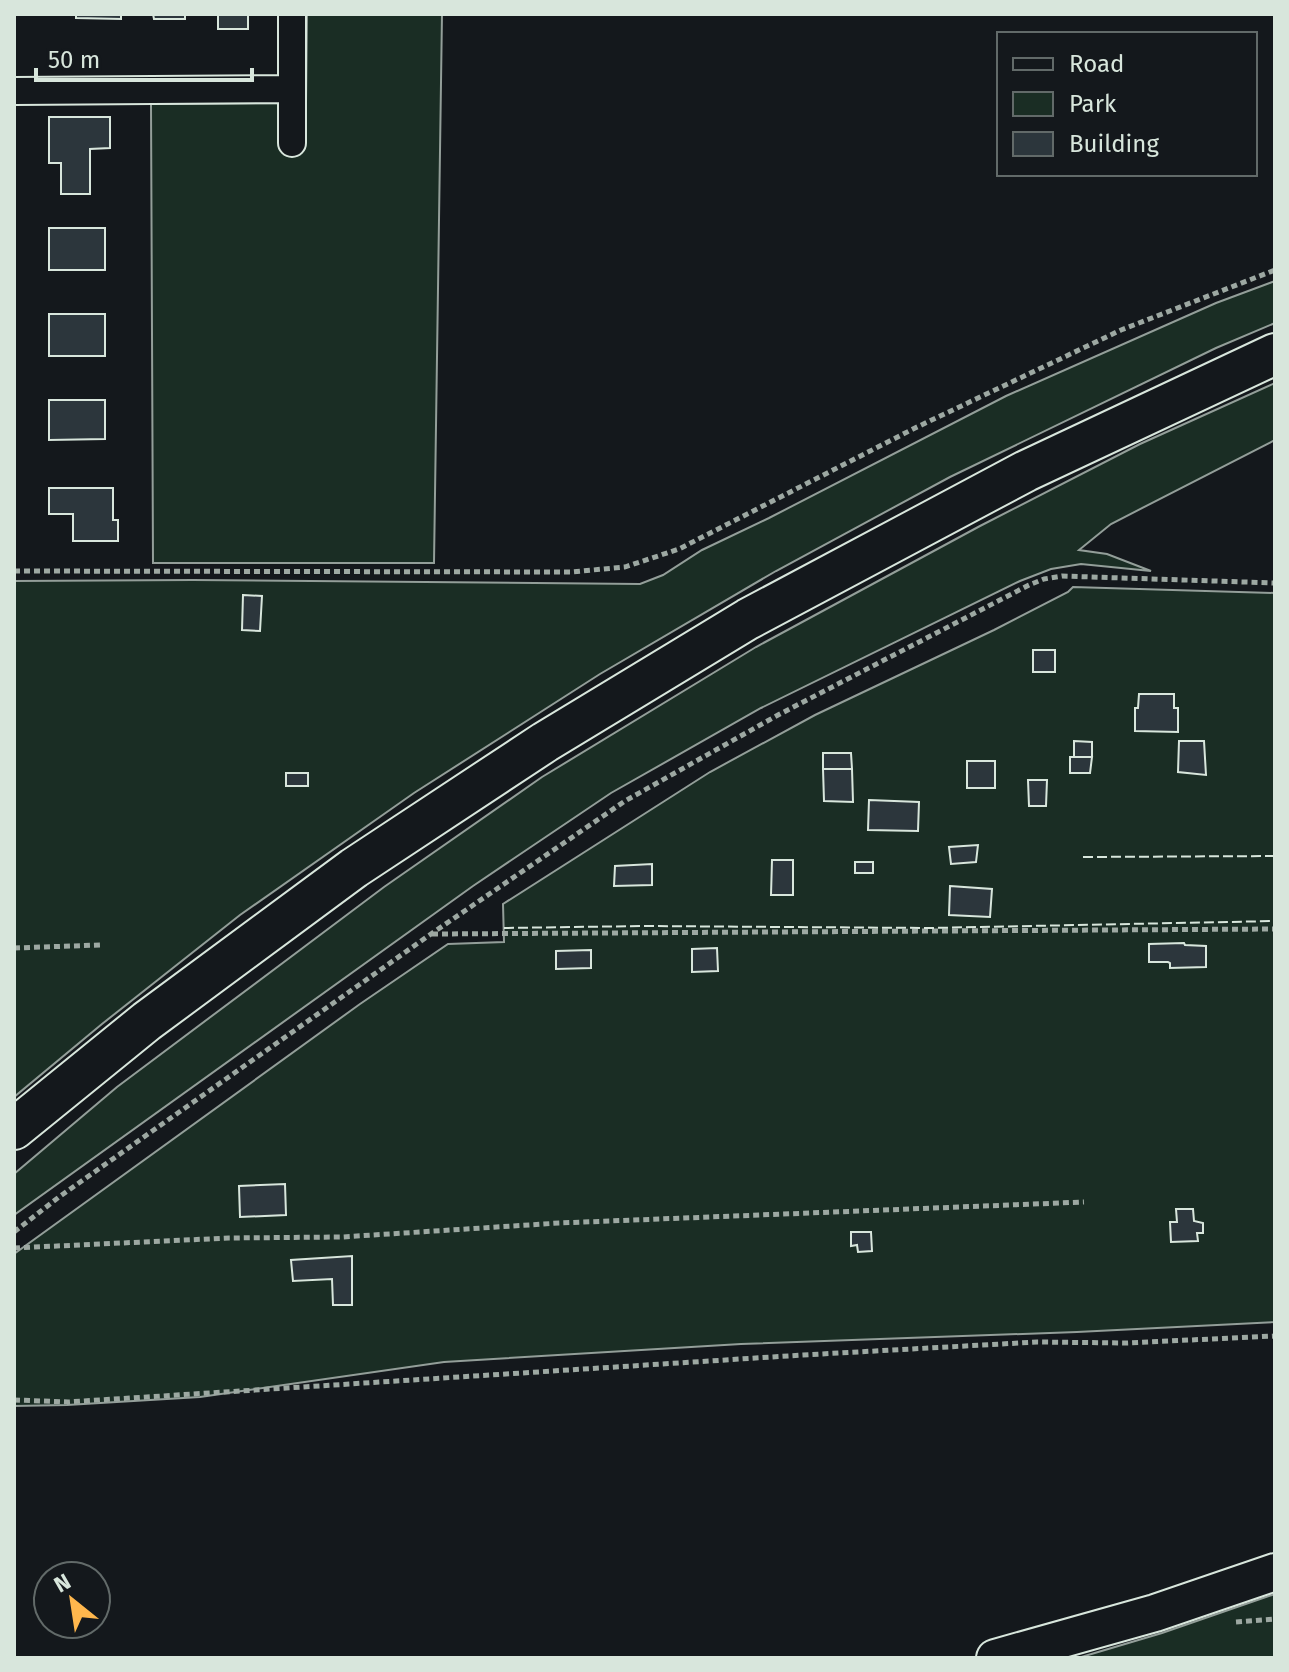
<svg xmlns="http://www.w3.org/2000/svg" width="1289" height="1672" viewBox="0 0 1289 1672" font-family="'Fira Sans',sans-serif">
  <style>
    .green { fill: #1a2d24; stroke: #939e99; stroke-width: 2 }
    .building { fill: #2c363c; stroke: #d8e6dc; stroke-width: 2 }
    .lines { fill: none; stroke-linecap: round; stroke-linejoin: round }
    .minor-casing { stroke: #d8e6dc; stroke-width: 30 }
    .secondary-casing { stroke: #d8e6dc; stroke-width: 40 }
    .primary-casing { stroke: #d8e6dc; stroke-width: 44 }
    .path { stroke: #9da8a2; stroke-width: 5; stroke-dasharray: 6 4; stroke-linecap: butt }
    .minor { stroke: #14181c; stroke-width: 26 }
    .secondary { stroke: #14181c; stroke-width: 36 }
    .primary { stroke: #14181c; stroke-width: 40 }
    .fence { stroke: #d8e6dc; stroke-width: 2; stroke-dasharray: 10 4; stroke-linecap: butt }
  </style>
  <rect width="100%" height="100%" fill="#14181c"/>
  <!-- green -->
  <path class="green" d="M307 14H442L434 563H153L151 104 306 103Z
    M1275 281V323L1216 348 950 477 776 571 600 674 414 793 240 915 102 1024 14 1097V581L193 580 640 584 663 575 702 550 769 518 1006 396 1216 303Z
    M1275 383V440L1111 524 1079 550 1107 554 1151 571 1081 564 1051 569 1020 581 761 708 611 793 473 886 14 1215V1174L117 1087 384 887 542 777 756 647 980 526 1140 444Z
    M1073 587 1275 593V1322L1077 1332 741 1344 444 1362 200 1397 67 1405 14 1406V1254L360 1004 448 944 504 942 503 904 710 772 815 715 994 630 1068 592Z
    M1275 1594V1658H1078L1162 1633Z"/>
  <!-- building -->
  <path class="building" d="M76 14H121V19L76 18Z
    M153 14H185V19H154Z
    M218 14H248V29H218Z
    M49 117H110V148L90 149V194H61V163H49Z
    M49 228H105V270H49Z
    M49 314H105V356H49Z
    M49 400H105V439L49 440Z
    M49 488H113V520H118V541H73V514H49Z
    M243 595 262 596 260 631 242 630Z
    M1033 650H1055V672H1033Z
    M1139 694H1174V708H1178V732L1135 731V708H1138Z
    M1074 741 1092 742V757H1074Z
    M1179 741H1204L1206 775 1178 772Z
    M823 753H851L852 769H823Z
    M1070 757H1092L1090 773H1070Z
    M967 761H995V788H967Z
    M823 769H852L853 802 824 801Z
    M286 773H308V786H286Z
    M1028 780H1047L1046 806H1029Z
    M869 800 919 802 918 831 868 830Z
    M978 845 976 862 951 864 949 847Z
    M772 860H793V895H771Z
    M855 862H873V873H855Z
    M652 864V885L614 886 615 866Z
    M950 886 992 889 990 917 949 915Z
    M1184 943 1185 945 1206 946V967L1170 968V963L1168 962H1149V944Z
    M717 948 718 971 692 972V949Z
    M591 950V968L556 969V951Z
    M285 1184 286 1215 240 1217 239 1186Z
    M1176 1209H1193L1194 1221 1203 1223V1233H1197L1198 1241 1171 1242 1170 1222H1177Z
    M851 1232H871L872 1251 858 1252 857 1245 851 1246Z
    M352 1256V1305H333L332 1279 293 1281 291 1260Z"/>
  <g class="lines">
    <defs>
      <path id="minor" d="M292 14V143
        M14 91 292 89"/>
      <path id="secondary" d="M995 1658 1155 1613 1275 1572"/>
      <path id="primary" d="M14 1129 147 1021 354 868 545 742 748 619 1026 471 1275 354"/>
    </defs>
    <!-- minor casing -->
    <use href="#minor" class="minor-casing"/>
    <!-- secondary casing -->
    <use href="#secondary" class="secondary-casing"/>
    <!-- primary casing -->
    <use href="#primary" class="primary-casing"/>
    <!-- path -->
    <path class="path" d="M14 571 571 572 625 567 679 549 915 428 1121 330 1275 270
      M432 934 1275 929
      M14 948 100 945
      M14 1232 59 1197 431 934 625 801 778 715 1029 585 1044 579 1062 576 1275 583
      M14 1248 229 1238 342 1237 559 1223 1084 1202
      M14 1400 68 1402 803 1355 1037 1342 1126 1343 1275 1336
      M1236 1622 1275 1619"/>
    <!-- minor -->
    <use href="#minor" class="minor"/>
    <!-- secondary -->
    <use href="#secondary" class="secondary"/>
    <!-- primary -->
    <use href="#primary" class="primary"/>
    <!-- fence -->
    <path class="fence" d="M1083 857 1275 856
      M504 928 644 926 931 928 1275 921"/>
  </g>
  <!-- border -->
  <rect width="1289" height="1672" fill="none" stroke="#d8e6dc" stroke-width="32"/>
  <!-- legend -->
  <rect x="997" y="32" width="260" height="144" fill="#14181c" stroke="#626a69" stroke-width="2"/>
  <rect x="1013" y="58" width="40" height="12" fill="#14181c" stroke="#626a69" stroke-width="2"/>
  <text x="1069" y="72" font-size="24" fill="#d8e6dc">Road</text>
  <rect x="1013" y="92" width="40" height="24" fill="#1a2d24" stroke="#626a69" stroke-width="2"/>
  <text x="1069" y="112" font-size="24" fill="#d8e6dc">Park</text>
  <rect x="1013" y="132" width="40" height="24" fill="#2c363c" stroke="#626a69" stroke-width="2"/>
  <text x="1069" y="152" font-size="24" fill="#d8e6dc">Building</text>
  <!-- north arrow -->
  <g transform="translate(72 1600) rotate(330)"><circle r="38" fill="#14181c" stroke="#626a69" stroke-width="2"/>
  <path d="M0-6L14 30L0 20L-14 30Z" fill="#ffb74d"/>
  <text y="-12" font-size="22" font-weight="bold" text-anchor="middle" fill="#d8e6dc">N</text>
  </g>
  <!-- scale -->
  <path d="M36 68v12h216v-12" fill="none" stroke="#d8e6dc" stroke-width="4"/>
  <text x="48" y="68" font-size="24" fill="#d8e6dc" stroke="#14181c" stroke-width="6" paint-order="stroke">50 m</text>
</svg>
